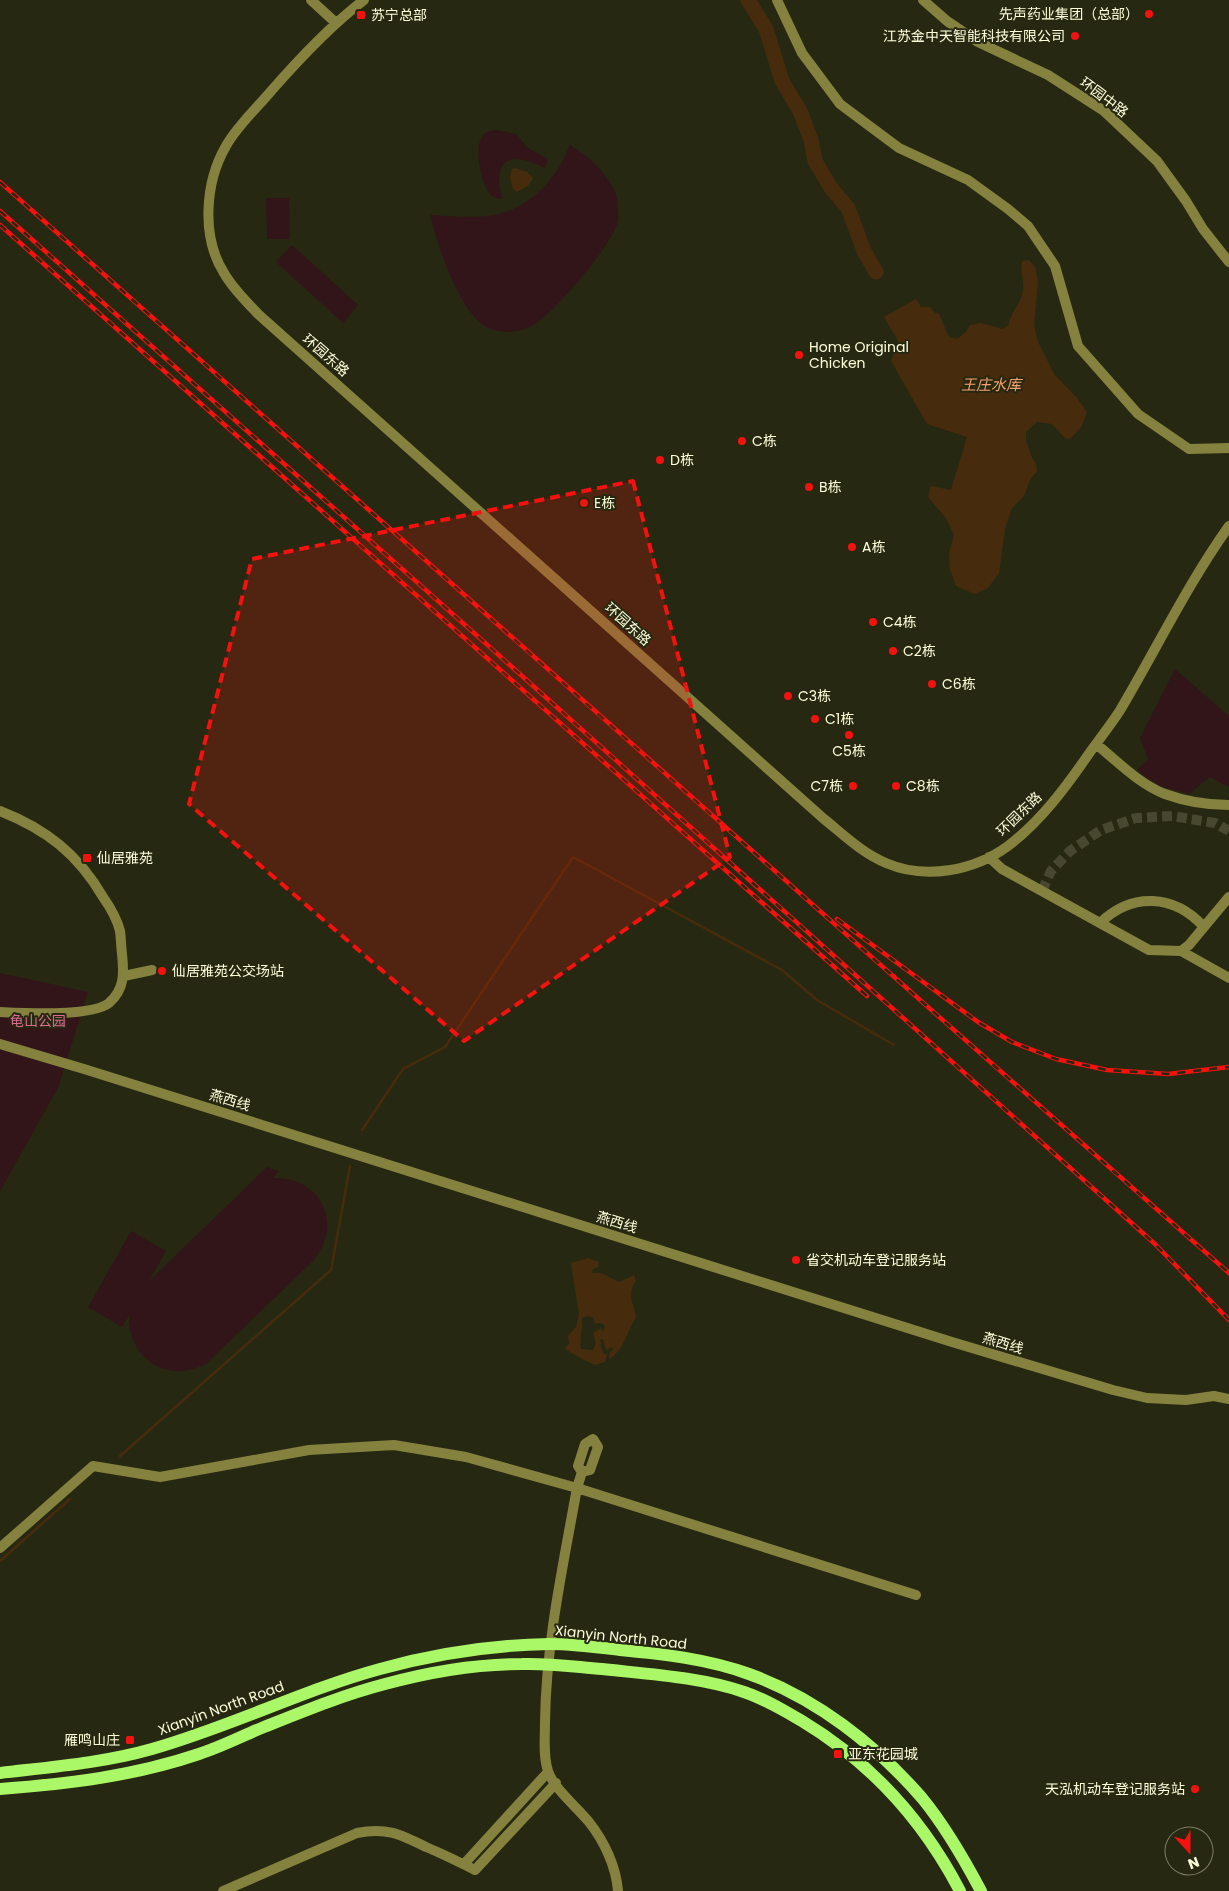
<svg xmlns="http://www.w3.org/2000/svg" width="1229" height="1891" viewBox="0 0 1229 1891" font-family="Poppins,'Noto Sans SC',sans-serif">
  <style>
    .green { fill: #321518 }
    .water { fill: #462c0d; fill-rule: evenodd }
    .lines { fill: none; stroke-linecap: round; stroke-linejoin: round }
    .stream { stroke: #462c0d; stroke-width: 2.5 }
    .river { stroke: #462c0d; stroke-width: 15 }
    .minor-tunnel { stroke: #47482f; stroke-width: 10; stroke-dasharray: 10 5; stroke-linecap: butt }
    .minor { stroke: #85813f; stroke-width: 10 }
    .major { stroke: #aaf867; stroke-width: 12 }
    .rail-casing { stroke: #f41210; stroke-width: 4.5 }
    .rail { stroke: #272811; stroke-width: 2.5; stroke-dasharray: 8; stroke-linecap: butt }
    .marked { fill: #f41210; fill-opacity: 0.2; stroke: #f41210; stroke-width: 4; stroke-dasharray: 10 6; stroke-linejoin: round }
    .poi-dot { fill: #f41210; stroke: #272811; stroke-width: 2 }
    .labels { text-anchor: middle; stroke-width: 4; stroke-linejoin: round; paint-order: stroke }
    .poi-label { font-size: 14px; fill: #fdfddb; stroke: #272811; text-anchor: start }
    .street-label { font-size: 14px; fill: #fdfddb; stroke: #272811 }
    .park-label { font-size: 14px; fill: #db6990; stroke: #272811 }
    .water-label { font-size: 15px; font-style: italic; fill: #f8a16e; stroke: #272811 }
  </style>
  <rect width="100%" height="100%" fill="#272811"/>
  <!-- green -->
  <path class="green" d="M496 130 516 134 528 148 548 159 545 168C510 151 492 157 502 199 498 199 495 198 491 195 481 186 472 142 485 133 488 131 492 131 496 130Z
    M570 145C576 150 585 154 591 160 601 169 614 185 617 198 618 204 619 215 618 221 614 243 555 312 535 324 523 332 505 334 491 329 461 319 437 244 430 215 449 216 470 218 489 216 530 210 555 181 570 145Z
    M266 198H289L290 239H267Z
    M292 245 358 305 343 323 276 262Z
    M1175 669 1229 716V787L1210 777 1189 794 1159 786 1137 770 1148 759 1140 738Z
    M0 973 88 992 58 1088 0 1191Z
    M267 1167 279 1171 273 1178C320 1176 344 1223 314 1260L207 1363C169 1385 128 1360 129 1316L122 1327 88 1307 131 1231 166 1251 149 1281Z"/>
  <!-- water -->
  <path class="water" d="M515 168 527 172 533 178 528 186 517 192 513 189 510 177 512 169Z
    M1029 260 1035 267 1038 281 1034 325 1038 342 1054 374 1077 398 1087 412 1082 426 1070 439 1065 438 1052 424 1037 422 1026 432V441L1032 458 1036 464 1037 471 1030 480 1024 496 1012 508 1005 529 999 573 988 588 975 594 956 586 950 570 949 553 954 535 946 518 928 497 931 486 951 490 967 437 927 424 891 361 898 341 884 317 916 299 921 307H930L935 313 939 314 949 337 957 339 966 332 970 325 981 323 1002 329 1009 325C1010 312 1022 302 1023 290 1024 280 1020 271 1022 261Z
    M588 1258 599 1262 598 1267 592 1270 593 1273H601L619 1282 634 1275 636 1281C625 1295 635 1304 636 1318 626 1332 625 1350 609 1359L610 1352 613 1350 612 1347 606 1350 603 1339 600 1340 601 1343 600 1345 604 1354H607L605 1362 595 1365 584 1360 565 1349 569 1343 568 1336 576 1327 579 1314 571 1263ZM587 1316 593 1317 595 1324 600 1323 605 1325 603 1332 601 1328 593 1333 596 1343 593 1350 581 1349C579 1339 583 1329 582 1318Z"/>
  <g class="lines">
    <!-- stream -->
    <path class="stream" d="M362 1130 403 1069 445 1047 573 857 782 970 817 1000 894 1045
      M120 1456 331 1270 350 1166
      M0 1561 70 1499"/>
    <!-- river -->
    <path class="river" d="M748 0 766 29 782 81 800 111 811 140 815 161 831 188 848 208 864 251 876 272"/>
    <!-- minor-tunnel -->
    <path class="minor-tunnel" d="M1042 891 1051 871 1070 851 1101 830 1136 818 1172 816 1215 823 1229 831"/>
    <!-- minor -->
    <path class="minor" d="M311 0 336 23
      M364 0C330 26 300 58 272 90 257 108 237 126 226 146 205 182 201 237 224 273 233 289 246 301 258 314L824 819C844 835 862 853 886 863 925 880 974 871 1008 846 1040 822 1066 787 1088 755 1098 741 1109 727 1119 712 1156 650 1187 585 1229 526
      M777 0 802 53 840 104 899 148 968 180 1008 209 1028 226 1055 266 1078 346 1138 414 1189 449 1229 448
      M923 0 947 21 978 42 1048 75 1104 111 1157 161 1186 201 1203 229 1229 262
      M1096 744C1117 761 1139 784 1165 794 1184 801 1208 805 1229 805
      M0 811C46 829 78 854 103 897 110 907 117 919 120 931 121 938 121 946 122 954 124 973 125 989 109 1003 92 1017 23 1013 0 1012
      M989 857 1002 869 1149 950 1181 951 1189 945 1229 897
      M1100 923C1132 892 1174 894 1204 927
      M1181 951 1229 978
      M124 976 152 970
      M0 1044 84 1069 952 1342 1113 1390 1147 1398 1186 1400 1214 1396 1229 1399
      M582 1472 578 1466 585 1444 593 1439 598 1447 590 1470 582 1472 577 1488 916 1595
      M0 1548 93 1466 160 1477 309 1450 394 1445 466 1457 577 1488C563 1566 546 1643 545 1722 545 1738 543 1756 548 1771 554 1789 577 1807 589 1822 604 1841 616 1866 618 1891
      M464 1864 548 1772
      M223 1891 357 1833C386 1827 400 1834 426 1847 443 1854 459 1862 475 1870L556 1783"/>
    <!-- major -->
    <path class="major" d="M0 1773C51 1767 103 1763 152 1749 230 1727 303 1690 380 1669 434 1654 493 1645 549 1644 573 1644 596 1647 620 1650 663 1654 708 1659 749 1674 816 1698 876 1745 922 1798 945 1826 964 1859 981 1891
      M0 1789C68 1784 134 1776 199 1754 221 1747 242 1736 264 1727 304 1711 343 1695 385 1684 429 1672 476 1664 522 1664 549 1663 576 1667 602 1669 647 1674 701 1677 744 1692 765 1699 783 1710 802 1721 870 1762 923 1820 960 1891"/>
    <defs>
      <path id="rail" d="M0 182C410 546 818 911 1229 1273
        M0 211 492 649 1155 1244 1229 1320
        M0 225 867 996
        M837 919 978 1022 1012 1042 1056 1059 1107 1070 1168 1074 1229 1067"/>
    </defs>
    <!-- rail casing -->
    <use href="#rail" class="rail-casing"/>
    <!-- rail -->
    <use href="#rail" class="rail"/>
  </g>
  <!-- marked area -->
  <path class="marked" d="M633 481 730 857 464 1041 189 804 252 559Z"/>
  <!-- markers -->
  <g class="poi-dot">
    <circle cx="1149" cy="14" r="5"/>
    <rect x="356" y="10" width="10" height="10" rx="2.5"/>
    <circle cx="1075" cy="36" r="5"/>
    <circle cx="799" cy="355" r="5"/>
    <circle cx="742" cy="441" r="5"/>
    <circle cx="660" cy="460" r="5"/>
    <circle cx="809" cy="487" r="5"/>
    <circle cx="584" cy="503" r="5"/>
    <circle cx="852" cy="547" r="5"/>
    <circle cx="873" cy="622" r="5"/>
    <circle cx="893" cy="651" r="5"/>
    <circle cx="932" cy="684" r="5"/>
    <circle cx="788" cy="696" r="5"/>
    <circle cx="815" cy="719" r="5"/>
    <circle cx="849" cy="735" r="5"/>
    <circle cx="853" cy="786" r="5"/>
    <circle cx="896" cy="786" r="5"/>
    <rect x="82" y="853" width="10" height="10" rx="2.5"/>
    <circle cx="162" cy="971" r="5"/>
    <circle cx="796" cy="1260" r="5"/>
    <rect x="125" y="1735" width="10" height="10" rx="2.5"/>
    <rect x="833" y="1749" width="10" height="10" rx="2.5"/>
    <circle cx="1195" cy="1789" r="5"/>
  </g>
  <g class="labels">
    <!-- poi labels -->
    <g class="poi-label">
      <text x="1139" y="19" text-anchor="end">先声药业集团（总部）</text>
      <text x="371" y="20">苏宁总部</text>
      <text x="1065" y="41" text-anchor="end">江苏金中天智能科技有限公司</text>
      <text x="809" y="352">Home Original<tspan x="809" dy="16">Chicken</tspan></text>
      <text x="752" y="446">C栋</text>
      <text x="670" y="465">D栋</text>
      <text x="819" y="492">B栋</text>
      <text x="594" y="508">E栋</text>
      <text x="862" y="552">A栋</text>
      <text x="883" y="627">C4栋</text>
      <text x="903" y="656">C2栋</text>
      <text x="942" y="689">C6栋</text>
      <text x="798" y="701">C3栋</text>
      <text x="825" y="724">C1栋</text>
      <text x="849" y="756" text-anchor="middle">C5栋</text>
      <text x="843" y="791" text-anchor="end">C7栋</text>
      <text x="906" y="791">C8栋</text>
      <text x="97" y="863">仙居雅苑</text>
      <text x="172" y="976">仙居雅苑公交场站</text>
      <text x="806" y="1265">省交机动车登记服务站</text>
      <text x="120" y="1745" text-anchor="end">雁鸣山庄</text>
      <text x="848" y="1759">亚东花园城</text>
      <text x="1185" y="1794" text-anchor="end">天泓机动车登记服务站</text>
    </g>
    <!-- street labels -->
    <g class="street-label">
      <text transform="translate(1104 97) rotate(37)" y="5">环园中路</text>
      <text transform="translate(326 355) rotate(41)" y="5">环园东路</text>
      <text transform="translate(628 624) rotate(42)" y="5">环园东路</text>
      <text transform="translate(1019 814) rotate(-44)" y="5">环园东路</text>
      <text transform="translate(230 1100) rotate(17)" y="5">燕西线</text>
      <text transform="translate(617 1222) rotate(17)" y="5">燕西线</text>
      <text transform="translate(1003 1343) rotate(17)" y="5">燕西线</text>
      <text transform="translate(621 1637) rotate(6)" y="5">Xianyin North Road</text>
      <text transform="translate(221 1708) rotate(-20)" y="5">Xianyin North Road</text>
    </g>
    <!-- park labels -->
    <g class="park-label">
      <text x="38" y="1026">龟山公园</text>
    </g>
    <!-- water labels -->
    <g class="water-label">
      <text x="991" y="390">王庄水库</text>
    </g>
  </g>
  <!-- north arrow -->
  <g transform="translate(1189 1851) rotate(159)"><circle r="24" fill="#272811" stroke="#7d7d62"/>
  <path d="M0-4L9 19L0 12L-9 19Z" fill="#f41210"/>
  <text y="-8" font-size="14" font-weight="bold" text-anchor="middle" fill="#fdfddb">N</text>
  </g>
</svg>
